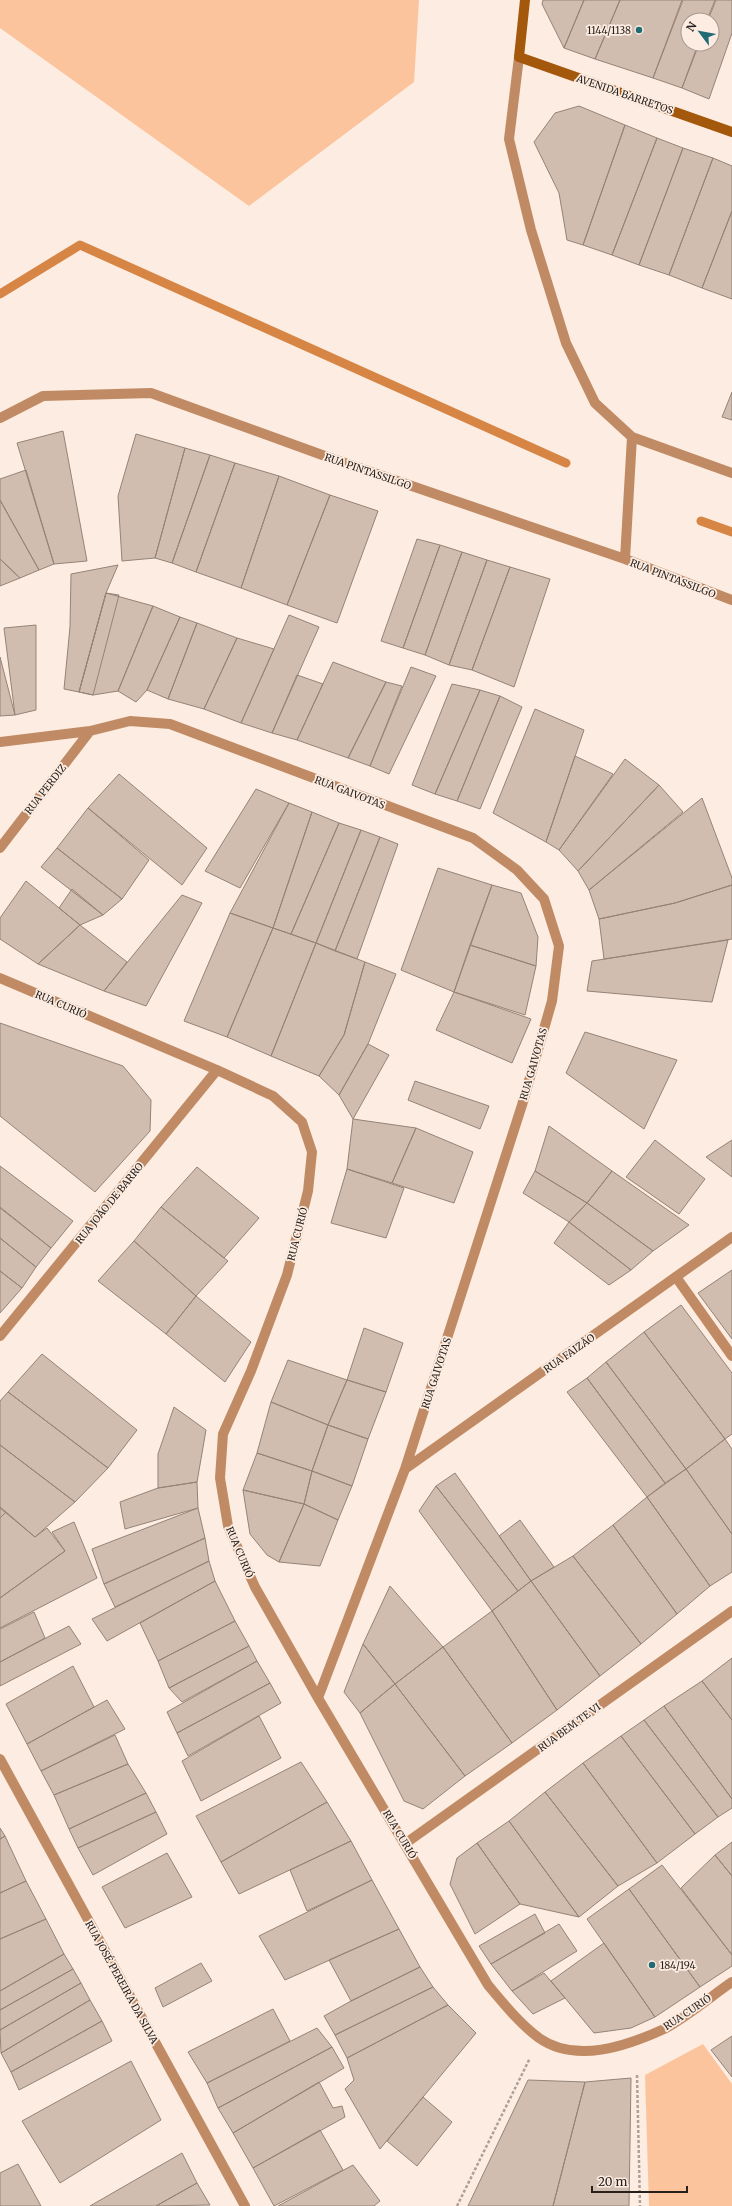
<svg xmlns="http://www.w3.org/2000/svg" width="732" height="2206" viewBox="0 0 732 2206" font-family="Merriweather,serif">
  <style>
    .green { fill: #fcc49d }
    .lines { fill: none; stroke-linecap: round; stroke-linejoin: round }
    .stream { stroke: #d68545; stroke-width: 9 }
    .building { fill: #d1bdb0; stroke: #958377 }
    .path { stroke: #ada097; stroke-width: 2.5; stroke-dasharray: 3 2; stroke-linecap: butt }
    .lane { stroke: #c08b64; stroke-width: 10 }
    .street { stroke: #c08b64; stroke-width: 10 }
    .secondary { stroke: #a4580c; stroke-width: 10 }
    .poi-dot { fill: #206b74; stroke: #fcece1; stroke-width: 1.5 }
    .labels { text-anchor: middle; stroke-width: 3.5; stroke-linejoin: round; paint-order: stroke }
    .poi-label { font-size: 10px; fill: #261f1a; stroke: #fcece1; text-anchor: end }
    .street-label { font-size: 10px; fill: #261f1a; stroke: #fcece1 }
  </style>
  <rect width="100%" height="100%" fill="#fcece1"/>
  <!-- green -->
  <path class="green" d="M0 0H419L414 82 249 206 0 28Z
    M703 2044 732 2084V2206H649L645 2075Z"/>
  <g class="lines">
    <!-- stream -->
    <path class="stream" d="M0 294 80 245 566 463
      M701 521 732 532"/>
  </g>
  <!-- building -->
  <path class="building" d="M543 0H584L564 48 542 4Z
    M584 0H620L595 59 564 48Z
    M620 0H682L653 78 595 59Z
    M683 0H715L707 20H688V44H698L682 88 653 78Z
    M716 0H732V33L709 99 682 88 699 44H712V20H708Z
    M579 106 625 125 583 245 567 240 559 193 534 142 555 113Z
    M625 125 657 138 612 255 583 245Z
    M657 138 683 148 639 265 612 255Z
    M683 148 713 158 669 275 639 265Z
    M713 158 732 166V211L702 288 669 275Z
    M732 211V299L702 288Z
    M732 392V420L722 417Z
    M63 431 87 561 54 564 17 443Z
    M136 434 185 448 155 558 122 561 118 496Z
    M185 448 210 455 172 563 155 558Z
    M210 455 235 463 196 572 172 563Z
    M235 463 279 476 241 588 196 572Z
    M26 470 54 564 39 570 0 500V479Z
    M279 476 330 495 287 605 241 588Z
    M330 495 378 511 337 623 287 605Z
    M0 500 39 570 20 578 0 559Z
    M417 539 440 545 403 648 381 641Z
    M440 545 462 552 425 655 403 648Z
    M462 552 487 560 449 665 425 655Z
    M0 559 20 578 0 586Z
    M487 560 510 567 472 670 449 665Z
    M118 565 106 593 79 692 64 689 70 627 71 574Z
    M510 567 550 579 514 687 472 670Z
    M106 593 153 606 118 691 93 695 79 692Z
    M106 593 119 595 93 695 79 692Z
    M153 606 180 617 147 690 136 702 118 691Z
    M289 615 319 627 272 733 241 723Z
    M180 617 197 623 168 699 147 690Z
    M197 623 237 638 204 709 168 699Z
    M36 625V710L15 715 4 628Z
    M237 638 274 649 241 723 204 709Z
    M0 657 15 715 0 716Z
    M333 662 386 682 348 758 297 740Z
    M411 667 436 676 389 774 370 766Z
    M297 675 323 684 297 740 272 733Z
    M386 682 402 686 370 766 348 758Z
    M452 684 480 690 435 794 412 785Z
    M480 690 500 696 457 801 435 794Z
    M500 696 522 707 480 809 457 801Z
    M535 709 584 730 546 842 493 813Z
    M575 756 613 774 559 850 546 842Z
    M625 759 659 785 578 871 559 850Z
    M119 774 207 848 182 885 88 808Z
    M659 785 683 812 589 890 578 871Z
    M256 789 289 803 240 888 205 871Z
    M702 798 732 878V885L675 903 599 919 589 890Z
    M289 803 312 812 273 928 230 913Z
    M88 808 149 860 122 899 57 848Z
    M312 812 339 823 291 934 273 928Z
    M339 823 361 830 316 943 291 934Z
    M361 830 380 837 335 951 316 943Z
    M380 837 398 844 357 959 335 951Z
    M57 848 122 899 103 915 41 867Z
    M438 868 492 885 454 992 401 970Z
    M26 881 80 925 38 964 0 939V918Z
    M492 885 521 893 538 937 536 966 470 945Z
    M732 885V939L604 959 599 919 675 903Z
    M72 889 103 915 80 925 59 908Z
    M182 895 202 903 146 1006 104 991Z
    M230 913 273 928 227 1037 184 1021Z
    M80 925 127 962 104 991 38 964Z
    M273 928 316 943 271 1056 227 1037Z
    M728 940 712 1002 587 991 592 961Z
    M316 943 365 962 344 1035 319 1076 271 1056Z
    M470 945 536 966 525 1015 454 992Z
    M365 962 396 974 368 1044 339 1095 319 1076 344 1035Z
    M454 992 531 1019 512 1063 436 1030Z
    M0 1023 123 1066 151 1100 150 1131 95 1192 0 1116Z
    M585 1032 677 1060 644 1129 566 1073Z
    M368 1044 389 1055 353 1119 339 1095Z
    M415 1081 489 1106 480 1129 408 1100Z
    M353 1119 416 1128 392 1183 347 1169Z
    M549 1126 612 1171 587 1203 535 1171Z
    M416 1128 473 1152 454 1203 392 1183Z
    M655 1140 705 1179 679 1214 626 1177Z
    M732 1140V1177L706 1157Z
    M0 1166 73 1221 51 1248 0 1207Z
    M197 1167 259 1218 224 1258 161 1207Z
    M347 1169 404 1188 386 1238 331 1223Z
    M535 1171 587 1203 569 1222 523 1193Z
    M612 1171 689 1225 653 1251 587 1203Z
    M587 1203 653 1251 631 1270 569 1222Z
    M161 1207 228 1261 196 1296 134 1241Z
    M0 1208 51 1248 36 1267 0 1238Z
    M569 1222 631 1270 609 1285 554 1243Z
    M0 1238 36 1267 22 1288 0 1271Z
    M134 1241 196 1296 166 1334 98 1281Z
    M732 1270V1339L698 1293Z
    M0 1271 22 1288 0 1313Z
    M196 1296 251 1342 225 1382 166 1334Z
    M681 1305 732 1373V1434L725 1439 644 1332Z
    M364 1328 403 1343 386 1392 347 1380Z
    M644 1332 725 1439 686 1469 606 1362Z
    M42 1354 137 1430 108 1468 8 1392Z
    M288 1360 347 1380 328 1425 271 1402Z
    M606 1362 686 1469 665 1483 587 1378Z
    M587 1378 665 1483 647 1497 567 1392Z
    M347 1380 386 1392 368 1439 328 1425Z
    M8 1392 108 1468 75 1502 0 1445V1401Z
    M271 1402 328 1425 312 1471 257 1453Z
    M174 1407 206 1430 197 1482 158 1488V1454Z
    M328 1425 368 1439 352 1486 312 1471Z
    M725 1439 732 1449V1534L686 1469Z
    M0 1445 75 1502 35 1537 0 1508Z
    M257 1453 312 1471 304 1504 243 1490Z
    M686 1469 732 1534V1572L710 1586 647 1497Z
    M312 1471 352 1486 338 1520 304 1504Z
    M455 1473 531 1581 518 1591 436 1486Z
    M197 1482 198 1508 125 1529 120 1502 158 1488Z
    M436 1486 518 1591 492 1611 419 1511Z
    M243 1490 304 1504 279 1562 267 1555 250 1534Z
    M647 1497 710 1586 677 1614 613 1525Z
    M304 1504 338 1520 320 1566 279 1562Z
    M0 1507 6 1512 0 1518Z
    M198 1508 205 1538 104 1584 92 1549Z
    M6 1512 35 1537 47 1528 65 1551 0 1598V1518Z
    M520 1520 554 1567 531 1581 499 1536Z
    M74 1522 97 1578 0 1628V1598L65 1551 52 1532Z
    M613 1525 677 1614 641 1644 573 1556Z
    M205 1538 209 1561 115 1607 104 1584Z
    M573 1556 641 1644 600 1676 531 1581Z
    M209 1561 215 1581 107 1641 92 1619Z
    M215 1581 235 1621 158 1661 140 1623Z
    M531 1581 600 1676 557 1710 492 1611Z
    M390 1586 443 1647 395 1684 363 1644Z
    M492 1611 557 1710 512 1743 443 1647Z
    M34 1612 45 1638 0 1662V1629Z
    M235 1621 249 1646 169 1688 158 1661Z
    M69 1626 81 1644 0 1686V1662Z
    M363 1644 395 1684 360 1713 344 1692Z
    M249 1646 257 1661 182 1702 169 1688Z
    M443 1647 512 1743 465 1776 395 1684Z
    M732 1658V1720L702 1681Z
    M257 1661 270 1683 177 1733 167 1712Z
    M73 1666 94 1707 27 1744 6 1704Z
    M702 1681 732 1720V1799L664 1706Z
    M270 1683 281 1703 188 1756 177 1733Z
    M395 1684 465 1776 423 1809 404 1801 360 1713Z
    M107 1700 125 1729 41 1771 27 1744Z
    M664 1706 732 1799V1808L718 1817 644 1720Z
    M259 1716 281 1758 201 1801 182 1761Z
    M644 1720 718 1817 695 1834 621 1736Z
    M115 1735 128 1764 54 1795 41 1771Z
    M621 1736 695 1834 657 1863 583 1763Z
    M301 1762 327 1802 221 1862 196 1816Z
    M583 1763 657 1863 618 1886 545 1792Z
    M128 1764 146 1793 69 1829 54 1795Z
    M545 1792 618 1886 579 1917 509 1821Z
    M146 1793 156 1812 78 1848 69 1829Z
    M327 1802 351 1841 239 1894 221 1862Z
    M156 1812 167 1834 93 1875 78 1848Z
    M509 1821 579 1917 520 1904 477 1843Z
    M0 1828 5 1836 0 1839Z
    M5 1836 26 1881 0 1893V1839Z
    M351 1841 372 1880 307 1911 290 1870Z
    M732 1842V1876L715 1855Z
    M477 1843 520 1904 475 1934 450 1884 457 1858Z
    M167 1853 192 1897 125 1928 102 1887Z
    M715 1855 732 1876V1955L681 1888Z
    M662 1865 732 1955V1966L700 1987 629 1889Z
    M372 1880 399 1929 285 1980 259 1936Z
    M26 1881 46 1919 0 1939V1893Z
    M629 1889 700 1987 655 2017 587 1919Z
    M535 1914 545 1933 491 1964 479 1946Z
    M46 1919 64 1954 0 1991V1939Z
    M559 1924 577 1951 512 1991 491 1964Z
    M399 1929 420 1967 351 2001 329 1960Z
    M604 1943 655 2017 631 2028 594 2033 551 1981Z
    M64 1954 73 1969 0 2010V1991Z
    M201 1963 212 1981 163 2007 155 1988Z
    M420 1967 433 1987 335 2035 324 2016 351 2001Z
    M73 1969 81 1983 0 2030V2010Z
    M544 1973 565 1998 533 2014 512 1991Z
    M81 1983 90 2000 1 2053 0 2030Z
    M433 1987 448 2005 347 2058 335 2035Z
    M90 2000 102 2021 11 2072 1 2053Z
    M448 2005 476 2033 380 2149 345 2089 354 2080 347 2058Z
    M273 2009 290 2041 207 2083 188 2052Z
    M102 2021 112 2041 19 2090 11 2072Z
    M317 2028 332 2047 218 2108 207 2083Z
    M732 2036V2077L711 2050Z
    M332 2047 344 2068 233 2133 218 2108Z
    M131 2061 161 2120 60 2183 22 2121Z
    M631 2078 629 2206H553L585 2082Z
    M528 2080 585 2082 553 2206H468Z
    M319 2082 333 2108 342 2106 345 2117 253 2168 233 2133Z
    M423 2097 452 2122 417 2166 387 2141Z
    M320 2130 343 2170 274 2206 253 2168Z
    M182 2153 197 2183 156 2206H90Z
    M18 2164 41 2206H0V2173Z
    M353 2165 380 2201 374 2206H278Z
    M197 2183 210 2205 156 2206Z"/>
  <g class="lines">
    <!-- path -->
    <path class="path" d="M637 2075 640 2206
      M457 2206 530 2058"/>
    <!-- lane -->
    <path class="lane" d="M676 1277 732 1356"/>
    <!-- street -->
    <path class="street" d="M519 57 509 139 531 230 566 343 595 403 632 437 732 473
      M0 418 43 396 151 393 336 460 625 559 732 600
      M625 559 632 437
      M0 742 90 731 130 721 170 724 473 838 517 870 544 899 559 946 552 1001 522 1105 405 1469 318 1698
      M0 848 90 731
      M0 978 217 1070 273 1096 302 1122 312 1152 308 1191 287 1275 251 1371 223 1434 220 1478 228 1526 255 1587 318 1698 488 1985C504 2004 519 2023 539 2038 576 2064 627 2046 664 2029 684 2019 713 1995 732 1982
      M0 1336 217 1070
      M405 1469 732 1237
      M0 1759 245 2206
      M406 1843 732 1611"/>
    <!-- secondary -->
    <path class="secondary" d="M525 0 519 57 732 132"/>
  </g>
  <!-- markers -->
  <g class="poi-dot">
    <circle cx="639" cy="30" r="4"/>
    <circle cx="652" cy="1965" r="4"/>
  </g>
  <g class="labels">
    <!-- poi labels -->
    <g class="poi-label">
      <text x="631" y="34">1144/1138</text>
      <text x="660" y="1969" text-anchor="start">184/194</text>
    </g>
    <!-- street labels -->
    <g class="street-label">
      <text transform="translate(625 94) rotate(19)" y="4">AVENIDA BARRETOS</text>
      <text transform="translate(368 471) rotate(19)" y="4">RUA PINTASSILGO</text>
      <text transform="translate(673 578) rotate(21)" y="4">RUA PINTASSILGO</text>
      <text transform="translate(45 789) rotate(-52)" y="4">RUA PERDIZ</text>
      <text transform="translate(350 792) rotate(21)" y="4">RUA GAIVOTAS</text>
      <text transform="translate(61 1004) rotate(23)" y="4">RUA CURIÓ</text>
      <text transform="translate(533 1064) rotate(-74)" y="4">RUA GAIVOTAS</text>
      <text transform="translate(109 1203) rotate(-51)" y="4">RUA JOÃO DE BARRO</text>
      <text transform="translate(297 1234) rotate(-76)" y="4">RUA CURIÓ</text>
      <text transform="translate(569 1353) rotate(-35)" y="4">RUA FAIZÃO</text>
      <text transform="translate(436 1373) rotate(-72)" y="4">RUA GAIVOTAS</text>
      <text transform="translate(240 1552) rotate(67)" y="4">RUA CURIÓ</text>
      <text transform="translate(569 1727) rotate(-36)" y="4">RUA BEM TE VI</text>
      <text transform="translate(400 1834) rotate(59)" y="4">RUA CURIÓ</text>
      <text transform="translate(122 1982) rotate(61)" y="4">RUA JOSÉ PEREIRA DA SILVA</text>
      <text transform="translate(687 2012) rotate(-34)" y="4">RUA CURIÓ</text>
    </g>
  </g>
  <!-- north arrow -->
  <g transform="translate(700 32) rotate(302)"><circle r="19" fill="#fcece1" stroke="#a69a91"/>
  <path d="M0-3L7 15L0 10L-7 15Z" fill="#206b74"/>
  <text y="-6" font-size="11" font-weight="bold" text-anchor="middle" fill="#261f1a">N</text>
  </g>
  <!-- scale -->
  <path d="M592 2186v6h95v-6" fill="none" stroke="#261f1a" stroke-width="2"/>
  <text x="598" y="2186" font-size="12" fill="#261f1a" stroke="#fcece1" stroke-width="3" paint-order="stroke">20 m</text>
</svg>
